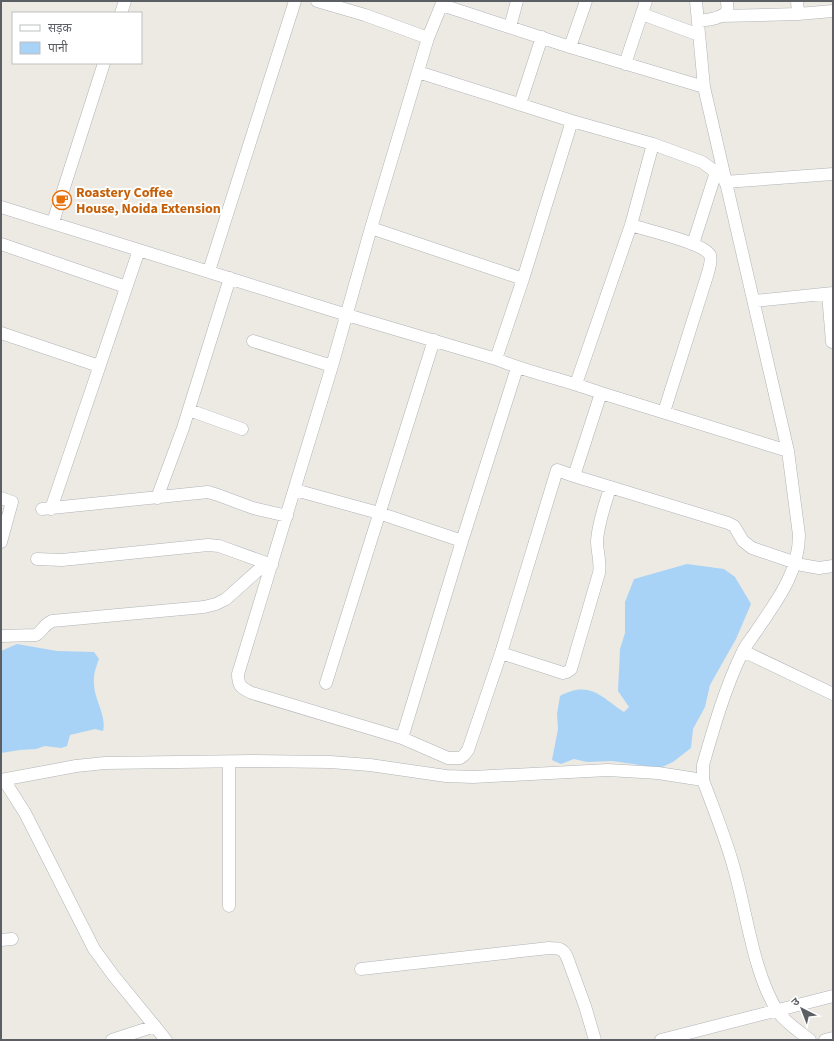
<svg xmlns="http://www.w3.org/2000/svg" width="834" height="1041" viewBox="0 0 834 1041" font-family="'Source Sans 3','Noto Sans Devanagari',sans-serif">
  <style>
    .water { fill: #a9d3f6 }
    .lines { fill: none; stroke-linecap: round; stroke-linejoin: round }
    .minor-casing { stroke: #b0b3b7; stroke-width: 13 }
    .minor { stroke: #fff; stroke-width: 12 }
    .labels { text-anchor: middle; stroke-width: 4; stroke-linejoin: round; paint-order: stroke }
    .food-label { font-size: 14px; font-weight: bold; fill: #c56008; stroke: #fff; text-anchor: start }
  </style>
  <rect width="100%" height="100%" fill="#eceae3"/>
  <!-- water -->
  <path class="water" d="M687 564 724 569 735 577 751 604 736 639 710 685 705 707 693 729 691 748 673 762 660 768 612 761 587 762 574 759 561 764 552 760 558 729 557 714 560 696C590 680 601 697 624 712L629 707 618 691 620 649 625 633V602L634 579Z
    M17 644 57 651 94 652 99 659C96 667 93 675 94 684 94 699 107 716 103 731L95 729 70 735 67 746 61 748 45 746 36 749 20 750 1 753V651Z"/>
  <g class="lines">
    <defs>
      <path id="minor" d="M317 1 365 15 428 38
        M443 1 428 38 371 228 332 366 238 674C238 687 242 688 252 693L402 738 448 758H460L464 755 468 750 501 653 557 470 574 476 601 393
        M696 1 704 87 788 451 799 535C799 573 776 602 755 633 751 639 745 646 742 653 725 688 714 727 703 765V780C714 810 727 841 735 872 747 915 754 975 778 1012 786 1023 799 1031 810 1040
        M797 1 798 14
        M442 5 570 47 704 87
        M121 13 125 1
        M642 14 699 35
        M721 16 798 14 833 11
        M698 21C706 20 722 19 727 11 728 8 727 4 727 1
        M510 27 517 1
        M570 47 586 1
        M625 64 646 1
        M418 72 572 121 523 279 496 359
        M520 104 542 37
        M572 121 653 144 631 225 576 384
        M653 144 702 162 716 172 722 170
        M725 182 833 174
        M1 207 347 315 496 359C530 373 566 380 601 393L788 451
        M53 222 104 63
        M631 225C646 230 704 243 710 255 712 261 709 270 707 276L664 412
        M371 228 523 279
        M1 244 126 287
        M693 244 716 172
        M209 271 295 1
        M828 294 832 342
        M754 301 833 293
        M1 333 99 366
        M253 341 332 366
        M189 410 242 429
        M574 476 728 523 734 526 743 541 752 548 802 565 819 568 833 566
        M295 490 379 513 462 541
        M1 498 12 502 1 542
        M157 498 183 428 230 278
        M42 509 208 492 218 495 253 508 287 516
        M51 509 139 250
        M37 559 62 560 208 545 219 546 272 565
        M1 636 36 635C43 631 43 625 52 621L204 607 216 604 226 599 265 564
        M743 651 833 694
        M501 653 563 673 567 672 571 669 599 573C601 562 597 552 597 541 598 523 605 505 610 488
        M326 683 434 340
        M402 738 462 541 517 368
        M229 762V906
        M1 780 76 766 105 763 252 761 330 762 370 765 446 776 473 777 608 770 658 773 703 780
        M4 780 25 813 94 949 113 975 166 1040
        M1 940 12 939
        M361 969 549 948C558 948 563 948 567 957L585 1006 595 1040
        M112 1040 155 1026
        M661 1040 833 996
        M825 1040 833 1038"/>
    </defs>
    <!-- minor casing -->
    <use href="#minor" class="minor-casing"/>
    <!-- minor -->
    <use href="#minor" class="minor"/>
  </g>
  <!-- icons -->
  <defs>
    <symbol id="cafe-ring" viewBox="-11 -11 22 22"><circle r="9.5" fill="#fff" stroke="#e8710a" stroke-width="1.5"/><path d="M-5.5-4.5H6V0H3Q3 3.5 0 3.5H-2.5Q-5.5 3.5-5.5 0ZM3-3.2v2h1.7v-2ZM-6 4.5H4V6H-6Z" fill="#e8710a"/></symbol>
  </defs>
  <g fill-rule="evenodd">
    <use href="#cafe-ring" x="51" y="189" width="22" height="22"/>
  </g>
  <g class="labels">
    <!-- food labels -->
    <g class="food-label">
      <text x="76" y="197">Roastery Coffee<tspan x="76" dy="16">House, Noida Extension</tspan></text>
    </g>
  </g>
  <!-- border -->
  <rect width="834" height="1041" fill="none" stroke="#5b5e62" stroke-width="4"/>
  <!-- legend -->
  <rect x="12" y="12" width="130" height="52" fill="#ffffff" stroke="#bdbfc0"/>
  <rect x="20" y="25" width="20" height="6" fill="#ffffff" stroke="#bdbfc0"/>
  <text x="48" y="32" font-size="12" fill="#5b5e62">सड़क</text>
  <rect x="20" y="42" width="20" height="12" fill="#a9d3f6" stroke="#bdbfc0"/>
  <text x="48" y="52" font-size="12" fill="#5b5e62">पानी</text>
  <!-- north arrow -->
  <g transform="translate(802 1009) rotate(318)" stroke="#ffffff" stroke-width="3" paint-order="stroke">
  <path d="M0-3L7 15L0 10L-7 15Z" fill="#5b5e62"/>
  <text y="-6" font-size="11" font-weight="bold" text-anchor="middle" fill="#5b5e62">उ</text>
  </g>
</svg>
